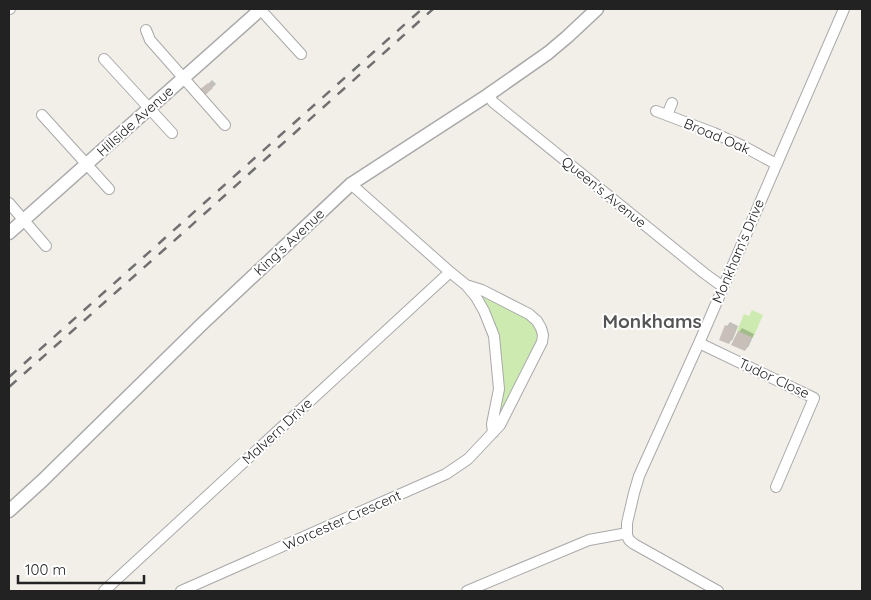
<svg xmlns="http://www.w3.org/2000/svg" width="871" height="600" viewBox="0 0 871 600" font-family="Quicksand,sans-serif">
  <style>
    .grass { fill: #cdebb0 }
    .shadow { fill: #0003 }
    .building { fill: #c7bfb8 }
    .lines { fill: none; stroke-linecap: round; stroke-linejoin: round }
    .minor-casing { stroke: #a9a9a9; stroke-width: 12 }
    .tertiary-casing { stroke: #a9a9a9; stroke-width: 15 }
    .minor { stroke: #fff; stroke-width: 10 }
    .tertiary { stroke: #fff; stroke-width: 12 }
    .rail { stroke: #707070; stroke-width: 2.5; stroke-dasharray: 10 10; stroke-linecap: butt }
    .labels { text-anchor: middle; stroke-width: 4; stroke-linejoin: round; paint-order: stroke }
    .street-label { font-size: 14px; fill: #222; stroke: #fff }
    .district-label { font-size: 19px; font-weight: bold; fill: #555; stroke: #fff }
  </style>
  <rect width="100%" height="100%" fill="#f2efe9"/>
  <!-- grass -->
  <path class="grass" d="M477 290C489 297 528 315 535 324 539 330 538 337 537 344L498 425 502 380Z
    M752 310 763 315 753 338 737 331 744 314 749 316Z"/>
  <!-- shadow -->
  <path class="shadow" d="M212 80 216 84 205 95 201 91Z
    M730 322 738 326 733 339 729 343 727 326Z
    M742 328 754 334 749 346 745 350 739 332Z"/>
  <!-- building -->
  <path class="building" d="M208 83 213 88 204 96 199 90Z
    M725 325 736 329 729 344 719 340Z
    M738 331 751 337 745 351 731 345Z"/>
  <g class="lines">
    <defs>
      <path id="minor" d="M9 9H10
        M260 9 301 54
        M146 30 150 40 225 125
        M104 59 172 133
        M488 95 493 102 704 273 719 284 723 286
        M656 111 714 133 743 146 776 164
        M42 115 109 189
        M667 115 672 103
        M9 203 46 246
        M466 285 476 297 484 311 494 336 499 389 492 424 493 433
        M699 343 814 398 776 487
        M104 591 450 272
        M181 591 446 474 468 459 500 425 542 342 543 335 541 328 537 321 529 314 482 290 466 285 450 272 351 184
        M467 591 589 540 622 534 627 535
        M718 591 634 544 629 540 627 535V523L634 493 639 476 699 343 844 9"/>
      <path id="tertiary" d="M9 233 261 9
        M9 511 43 480 201 325 351 184 488 95 548 53 567 37 597 9"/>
    </defs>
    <!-- minor casing -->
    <use href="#minor" class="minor-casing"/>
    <!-- tertiary casing -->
    <use href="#tertiary" class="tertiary-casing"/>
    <!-- minor -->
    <use href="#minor" class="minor"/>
    <!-- tertiary -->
    <use href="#tertiary" class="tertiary"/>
    <!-- rail -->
    <path class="rail" d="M9 377 422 9
      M9 387 184 232 433 9"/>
  </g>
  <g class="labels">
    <!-- street labels -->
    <g class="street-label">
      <text transform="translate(135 121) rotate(-42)" y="5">Hillside Avenue</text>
      <text transform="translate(717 136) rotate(23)" y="5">Broad Oak</text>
      <text transform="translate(604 192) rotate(39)" y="5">Queen's Avenue</text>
      <text transform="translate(289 242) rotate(-43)" y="5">King's Avenue</text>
      <text transform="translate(738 251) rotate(-67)" y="5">Monkham's Drive</text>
      <text transform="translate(774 378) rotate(25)" y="5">Tudor Close</text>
      <text transform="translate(277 431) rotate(-43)" y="5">Malvern Drive</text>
      <text transform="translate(342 520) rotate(-24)" y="5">Worcester Crescent</text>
    </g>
    <!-- district labels -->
    <g class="district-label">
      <text x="652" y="328">Monkhams</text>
    </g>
  </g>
  <!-- border -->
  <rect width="871" height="600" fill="none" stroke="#222222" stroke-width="20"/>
  <!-- scale -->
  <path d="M18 575v8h126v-8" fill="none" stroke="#222222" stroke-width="2.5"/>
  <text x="25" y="575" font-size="15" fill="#222222" stroke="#ffffff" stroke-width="4" paint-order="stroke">100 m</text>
</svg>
